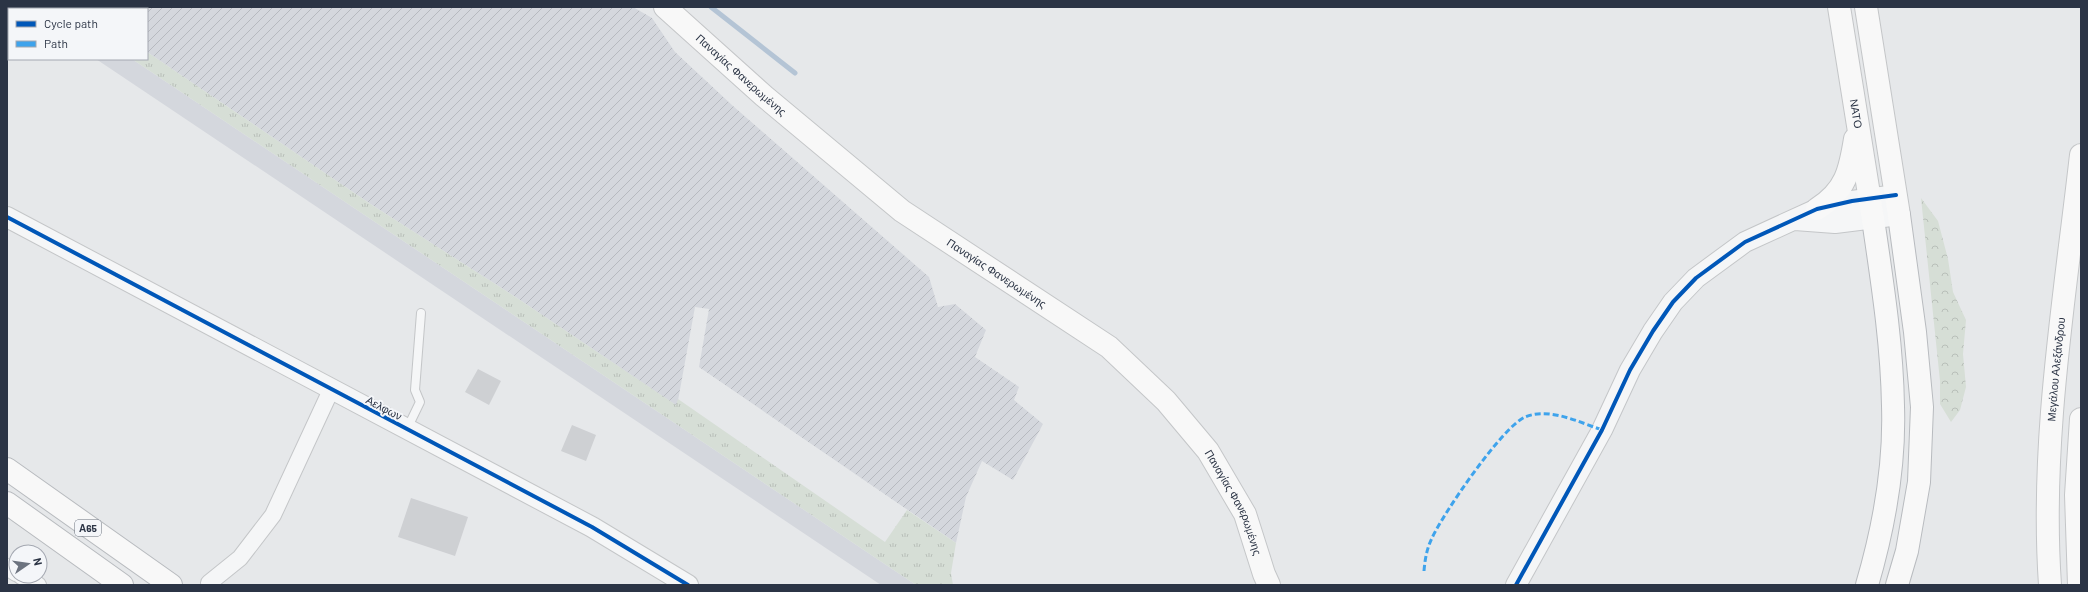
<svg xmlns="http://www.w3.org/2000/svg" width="2088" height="592" viewBox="0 0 2088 592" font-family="Barlow,sans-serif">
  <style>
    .built { fill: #d4d7dd }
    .industrial { fill: url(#industrial-furrows) }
    .grass { fill: url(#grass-tufts) }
    .forest { fill: url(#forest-crowns) }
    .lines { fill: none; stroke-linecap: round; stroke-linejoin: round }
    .stream { stroke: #b4c4d5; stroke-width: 5 }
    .building { fill: #ced0d3 }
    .service-casing { stroke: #c4c6c8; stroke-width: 10 }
    .minor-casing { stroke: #c4c6c8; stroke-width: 18 }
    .tertiary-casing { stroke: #c4c6c8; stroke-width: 22 }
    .secondary-casing { stroke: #c4c6c8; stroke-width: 24 }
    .motorway-casing { stroke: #b8bbbf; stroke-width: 24 }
    .service { stroke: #f5f6f7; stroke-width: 8 }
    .minor { stroke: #f5f6f7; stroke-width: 16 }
    .tertiary { stroke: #f5f6f7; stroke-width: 20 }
    .secondary { stroke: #f8f8f8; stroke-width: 22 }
    .motorway { stroke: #f8f8f8; stroke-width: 22 }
    .quiet { stroke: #3ea3ec; stroke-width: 3; stroke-dasharray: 6 3; stroke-linecap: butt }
    .cycleway-casing { stroke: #f4f6f9; stroke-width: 6 }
    .cycleway { stroke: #0057b8; stroke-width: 4 }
    .labels { text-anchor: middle; stroke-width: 4; stroke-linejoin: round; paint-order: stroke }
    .shield { fill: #f4f6f9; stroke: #676e7b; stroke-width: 1 }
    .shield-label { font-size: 10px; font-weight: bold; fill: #2b3445 }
    .street-label { font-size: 11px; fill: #2b3445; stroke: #f4f6f9 }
  </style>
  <defs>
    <pattern id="industrial-furrows" width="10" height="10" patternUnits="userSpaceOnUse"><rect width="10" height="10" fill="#d4d7dd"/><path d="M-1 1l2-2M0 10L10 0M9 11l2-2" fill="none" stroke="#b6b9bf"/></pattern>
    <pattern id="grass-tufts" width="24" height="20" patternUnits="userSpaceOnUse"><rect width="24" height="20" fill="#d6ded6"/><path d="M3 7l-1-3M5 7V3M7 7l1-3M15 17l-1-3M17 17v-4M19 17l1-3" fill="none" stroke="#b8bfb9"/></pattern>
    <pattern id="forest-crowns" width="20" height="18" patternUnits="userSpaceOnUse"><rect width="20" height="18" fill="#d6ded6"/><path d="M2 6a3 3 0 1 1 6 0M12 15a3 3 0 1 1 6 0" fill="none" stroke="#b8bfb9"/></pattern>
  </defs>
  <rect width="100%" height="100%" fill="#e6e8ea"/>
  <!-- built -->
  <path class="built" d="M96 59H132L916 585H881Z"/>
  <!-- industrial -->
  <path class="industrial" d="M82 7H633L652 18 675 52 733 106 929 277 938 307 955 304 986 330 975 357 1019 387 1014 400 1043 424 1013 480 982 461 966 497 956 543 699 367 709 309 695 307 677 406 517 298 372 205 147 52V9H85Z"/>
  <!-- grass -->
  <path class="grass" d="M147 52 372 205 517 298 676 405 678 399 885 542 907 510 956 543 951 573 953 585H916L132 59H147Z"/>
  <!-- forest -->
  <path class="forest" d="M1921 198 1938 221 1948 259 1953 292 1966 320 1963 354 1966 387 1960 410 1951 422 1940 404V381Z"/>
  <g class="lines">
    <!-- stream -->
    <path class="stream" d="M711 7 795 73"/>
  </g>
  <!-- building -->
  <path class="building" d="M478 369 501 381 489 405 465 392Z
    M572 425 596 435 586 461 561 451Z
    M411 498 468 517 455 556 398 537Z"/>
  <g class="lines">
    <defs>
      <path id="service" d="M407 429 420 402 415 390 421 313"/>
      <path id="minor" d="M7 567 16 573
        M21 576 38 585
        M209 583 240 558 273 515 331 390"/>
      <path id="tertiary" d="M7 217 592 527 688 585
        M1795 220 1835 223 1899 215
        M1516 585 1602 430 1630 370 1653 331 1673 302 1696 278 1745 242 1817 209 1852 201 1896 195"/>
      <g id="secondary">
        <path id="s1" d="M665 7 764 96 902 211 1109 347 1166 401 1208 451 1245 514 1264 574 1269 585"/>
        <path id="s2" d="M1839 7 1873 219"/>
        <path d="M1866 7 1899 215"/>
        <path d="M1817 209C1846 191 1850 170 1855 139"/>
        <path id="s3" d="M2050 585C2040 441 2065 297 2081 155"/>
        <path d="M2079 585 2076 495 2081 419"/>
      </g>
      <path id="motorway" d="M7 469 171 585
        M7 503 122 585
        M1867 585C1884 527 1895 466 1893 406 1892 343 1882 281 1873 219
        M1897 585 1907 551 1919 482 1922 407 1915 332 1899 215"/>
    </defs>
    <!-- service casing -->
    <use href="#service" class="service-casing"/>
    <!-- minor casing -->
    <use href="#minor" class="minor-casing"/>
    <!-- tertiary casing -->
    <use href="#tertiary" class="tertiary-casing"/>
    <!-- secondary casing -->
    <use href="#secondary" class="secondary-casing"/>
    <!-- motorway casing -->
    <use href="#motorway" class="motorway-casing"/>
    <!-- service -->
    <use href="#service" class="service"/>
    <!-- minor -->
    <use href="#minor" class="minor"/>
    <!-- tertiary -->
    <use href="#tertiary" class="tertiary"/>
    <!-- secondary -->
    <use href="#secondary" class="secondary"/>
    <!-- motorway -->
    <use href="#motorway" class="motorway"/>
    <!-- quiet -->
    <path class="quiet" d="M1424 571C1425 559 1427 548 1432 538 1443 514 1502 427 1525 417 1549 407 1579 422 1602 430"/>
    <defs>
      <path id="cycleway" d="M7 217 592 527 688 585
        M1516 585 1602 430 1630 370 1653 331 1673 302 1696 278 1745 242 1817 209 1852 201 1896 195"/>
    </defs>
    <!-- cycleway casing -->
    <use href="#cycleway" class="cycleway-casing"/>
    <!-- cycleway -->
    <use href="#cycleway" class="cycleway"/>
  </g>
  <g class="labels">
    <!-- shield labels -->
    <rect class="shield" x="75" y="520" width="26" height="16" rx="3"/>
    <g class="shield-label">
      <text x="88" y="532">Α65</text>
    </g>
    <!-- street labels -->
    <g class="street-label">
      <text dy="4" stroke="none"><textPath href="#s1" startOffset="102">Παναγίας Φανερωμένης</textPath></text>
      <text dy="4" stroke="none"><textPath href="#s2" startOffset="108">ΝΑΤΟ</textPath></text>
      <text dy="4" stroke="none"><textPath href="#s1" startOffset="426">Παναγίας Φανερωμένης</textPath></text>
      <text dy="4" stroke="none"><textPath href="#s3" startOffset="216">Μεγάλου Αλεξάνδρου</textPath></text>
      <text transform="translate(384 408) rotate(28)" y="4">Αελφων</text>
      <text dy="4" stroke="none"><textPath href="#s1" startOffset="762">Παναγίας Φανερωμένης</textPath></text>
    </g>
  </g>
  <!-- border -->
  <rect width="2088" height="592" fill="none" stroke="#2b3445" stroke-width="16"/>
  <!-- legend -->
  <rect x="8" y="8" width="140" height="52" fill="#f4f6f9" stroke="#a4a8b1"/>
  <rect x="16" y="21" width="20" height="6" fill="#0057b8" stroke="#a4a8b1"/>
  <text x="44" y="28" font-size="12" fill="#2b3445">Cycle path</text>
  <rect x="16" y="41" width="20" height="6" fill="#3ea3ec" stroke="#a4a8b1"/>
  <text x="44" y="48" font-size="12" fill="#2b3445">Path</text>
  <!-- north arrow -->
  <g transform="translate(28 564) rotate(77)"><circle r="19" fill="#f4f6f9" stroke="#a4a8b1"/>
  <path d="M0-3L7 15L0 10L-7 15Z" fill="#6c737f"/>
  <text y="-6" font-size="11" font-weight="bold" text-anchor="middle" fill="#2b3445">N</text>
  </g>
</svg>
